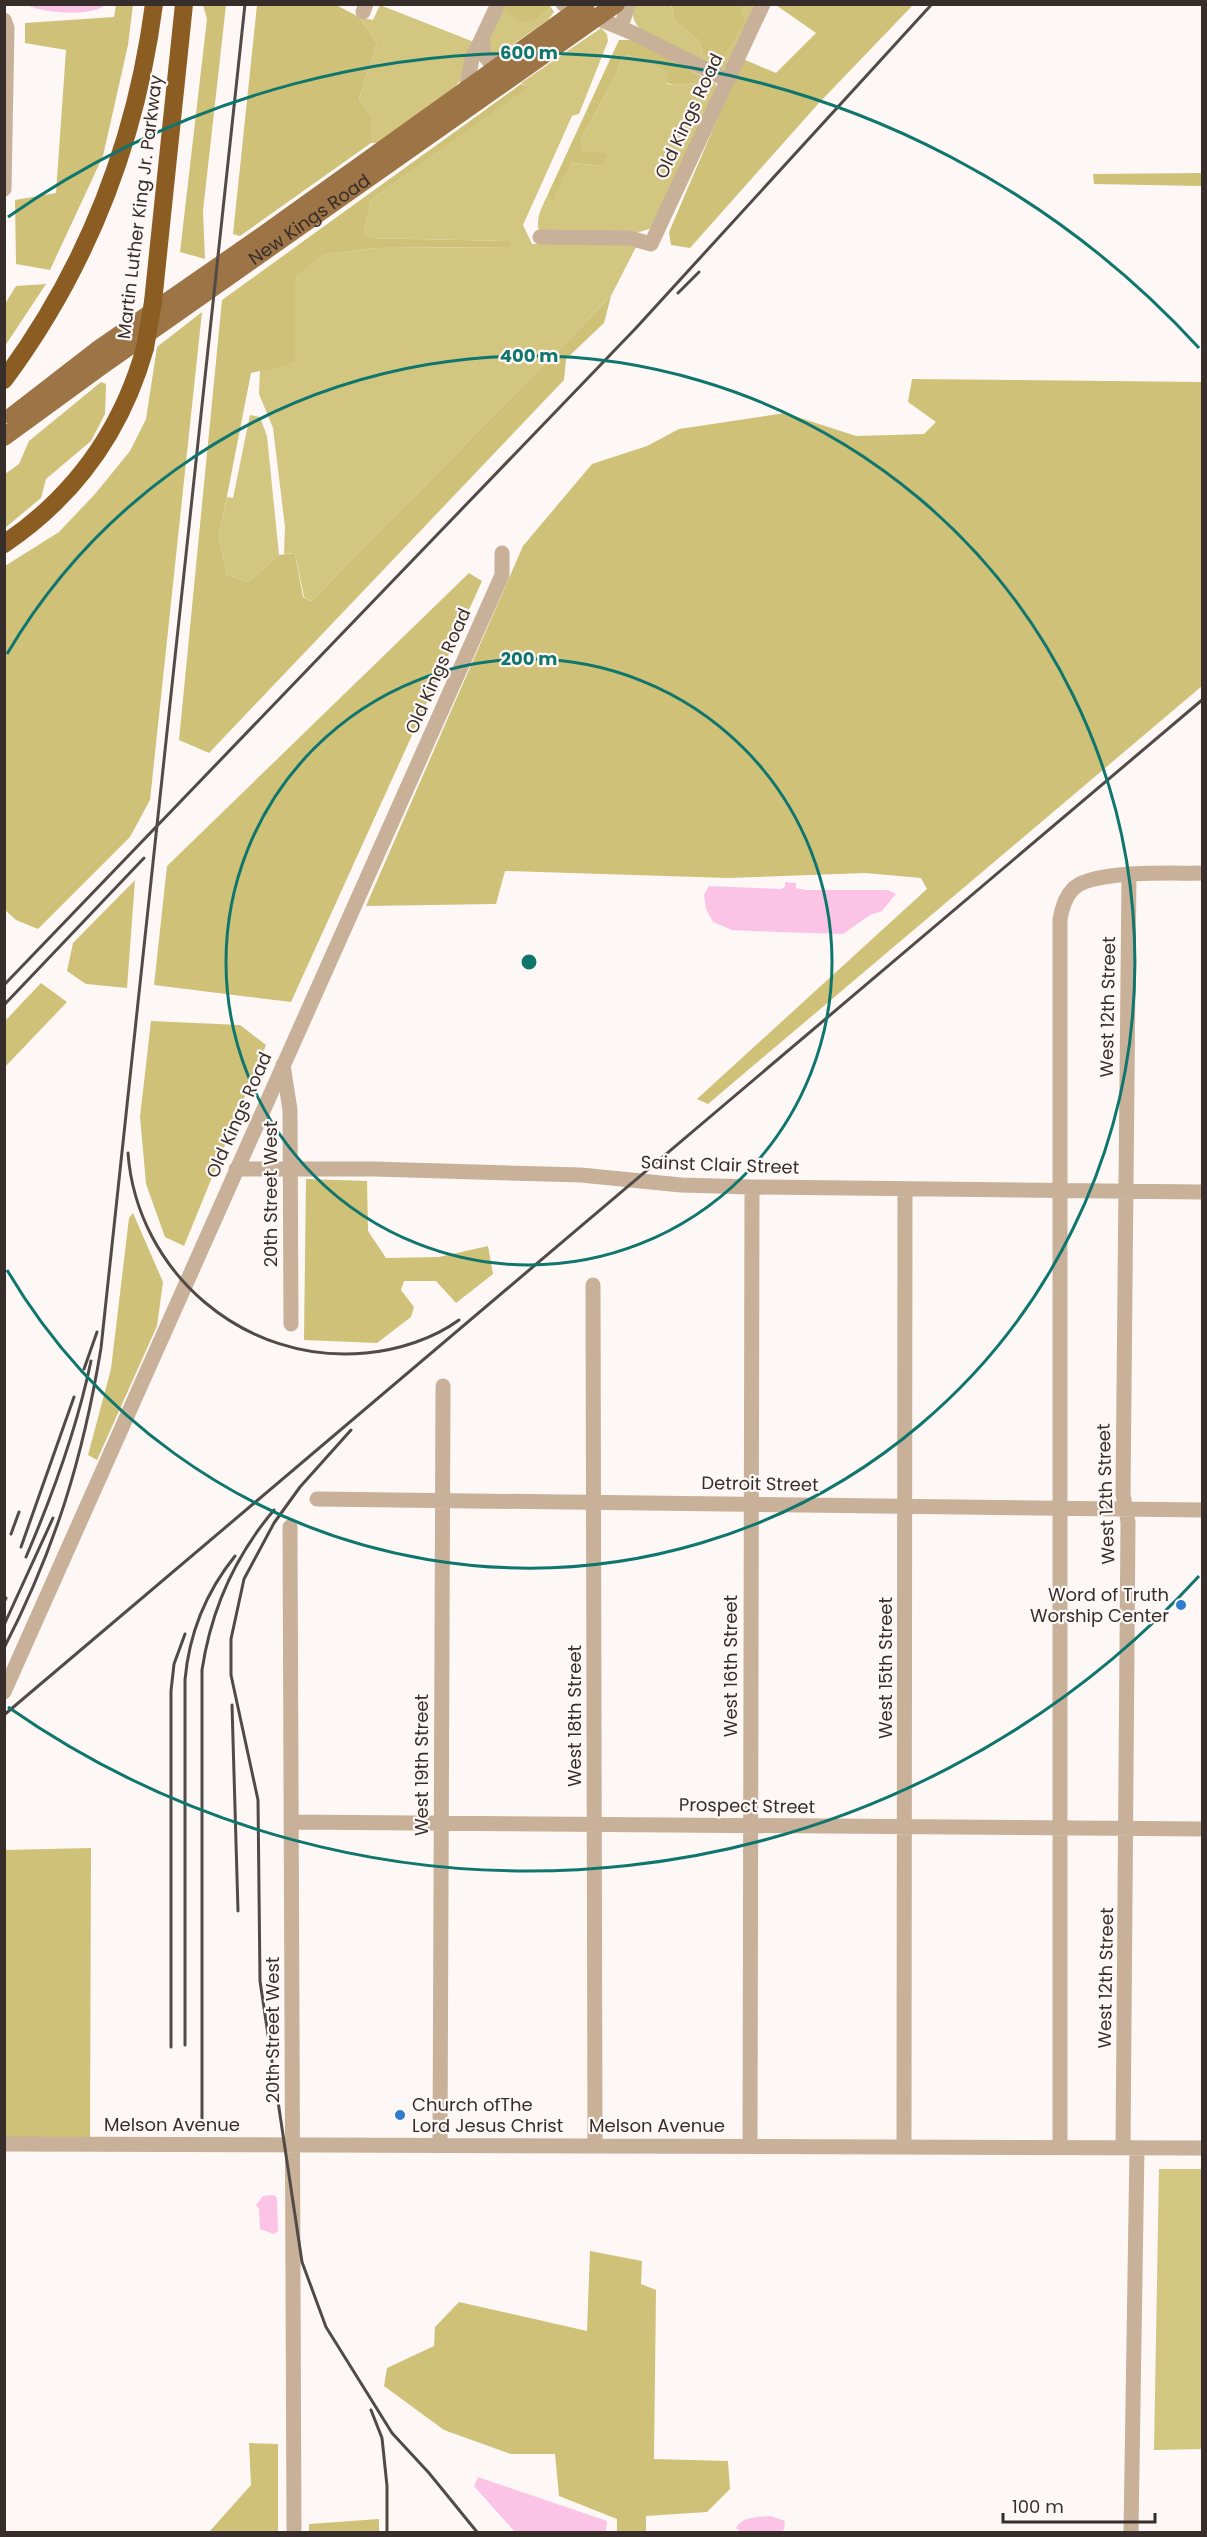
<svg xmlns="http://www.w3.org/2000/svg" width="1207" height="2537" viewBox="0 0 1207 2537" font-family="Poppins,sans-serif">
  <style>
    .green { fill: #d3c681 }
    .forest { fill: #cfc178 }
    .water { fill: #fbc4e6 }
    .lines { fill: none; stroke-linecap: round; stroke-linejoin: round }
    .minor { stroke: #c8b198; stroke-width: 15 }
    .major { stroke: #9c7445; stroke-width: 18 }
    .highway { stroke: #8b5d22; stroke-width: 18 }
    .rail { stroke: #524a47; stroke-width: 3 }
    .highway-bridge { stroke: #8b5d22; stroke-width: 18 }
    .ring { fill: none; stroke: #0f766e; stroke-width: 3 }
    .poi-dot { fill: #317dcd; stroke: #fdf8f6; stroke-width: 2 }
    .labels { text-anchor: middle; stroke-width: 4.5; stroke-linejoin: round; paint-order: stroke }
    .street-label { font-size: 18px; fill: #372e2b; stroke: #fdf8f6 }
    .poi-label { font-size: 18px; fill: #372e2b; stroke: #fdf8f6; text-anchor: end }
    .centre { fill: #0f766e; stroke: #fdf8f6; stroke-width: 3 }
    .ring-label { font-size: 18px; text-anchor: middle; font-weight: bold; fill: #0f766e; stroke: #fdf8f6; stroke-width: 4.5; stroke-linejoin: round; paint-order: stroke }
  </style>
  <rect width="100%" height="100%" fill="#fdf8f6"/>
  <!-- green -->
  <path class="green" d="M380 5 474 42 462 78 455 87 379 143H371V116L359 99 377 43 359 17 373 20Z
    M635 5H671L675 21 698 40 703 54 746 5H756L727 68 722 70 642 31C634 23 632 17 632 7Z
    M551 7 554 12 548 20 499 54 492 56 486 45 503 9 539 18Z
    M601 28 607 34 608 41 579 114 572 116 523 225 532 244H628L636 247 611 296 311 601 304 597 295 553 284 554 285 527 273 428 259 394 260 369 295 363V278L321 255 374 248 510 247 508 241 367 238 364 233 371 200 528 87 521 83Z
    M628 55 670 72 667 84 674 85 697 83 711 87 716 84 717 89 655 224 649 229 636 233 539 231C535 218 543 205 548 194L552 201 572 163 602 166 583 151 581 140 617 73 622 58Z
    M250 415 260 417 267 436 279 555 248 582 227 575 219 537 227 497 233 498Z
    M1159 2169H1202V2449L1154 2450Z"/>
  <!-- forest -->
  <path class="forest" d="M506 4H549L551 7 539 18 520 22 503 9Z
    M671 4 746 5 740 12 745 21 720 63 703 54 698 40 675 21Z
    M116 5H133L128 45 103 156 50 270 16 264 15 200 56 193 66 50 25 43V23L114 17Z
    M203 5H226L203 211 205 259 180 252 207 19Z
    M257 5H336L359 17 377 43 359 99 371 116V143L240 236 233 234Z
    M776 5H913L818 104 690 248 671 245 669 232 743 59 776 73 816 33Z
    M619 40H634L716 84 711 87 697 83 674 85 667 83 669 72 628 55 622 58 617 73 581 140 583 151 607 154 602 166 572 163 552 202 548 194Z
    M521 84 529 87 371 200 364 233 368 238 509 241 511 247 374 248 322 255 295 278V363L251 373 219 537 227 575 248 582 279 555 295 553 303 597 311 601 611 296 604 323 566 359 564 380 209 753 179 740 222 300Z
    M1202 173V186L1094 184 1093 174Z
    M46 284 5 346V304L16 286Z
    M202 312 150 800 130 837 38 929 16 920 5 910V566L59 532 95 494 130 451 146 419 157 347Z
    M912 379 1202 382V686L708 1104 697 1099 927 889 921 878 865 873 728 878 505 871 496 904 366 906 523 546 592 464 647 446 679 429 785 413 856 436 924 434 936 422 908 402Z
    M101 382 106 384 105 414 91 441 46 479 41 498 5 528V474L19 464 29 441Z
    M469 573 482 581 291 1002 154 985 167 866Z
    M135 880 127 988 86 984 67 971 73 943Z
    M41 983 67 1002 5 1067V1021Z
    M151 1021 240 1025 266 1045 184 1246 165 1237 146 1184 140 1117Z
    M306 1179 367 1181 368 1231 386 1258 439 1257 488 1246 493 1274 456 1303 436 1281H404L401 1290 414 1307 411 1317 377 1343 304 1340Z
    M133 1213 163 1282 157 1326 97 1460 88 1455 111 1369 129 1218Z
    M91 1848 90 2139 5 2137 4 1850Z
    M590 2251 642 2261 641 2284 656 2290 654 2459 728 2461 730 2489 707 2512 646 2516V2532H617V2519L559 2496 555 2454H511L444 2430 384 2386 387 2368 434 2346 435 2327 459 2302 587 2331Z
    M249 2443 278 2444V2532H209L251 2485Z
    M379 2519V2532H309V2524Z"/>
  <!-- water -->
  <path class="water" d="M27 5H105C93 17 41 13 27 5Z
    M785 882 796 883V888L806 890H888L896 894 882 911 870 915 843 934 777 932 732 930 713 922 706 909 704 895 709 886 781 889 785 887Z
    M274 2195 277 2198 278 2231 274 2234 260 2229 259 2209 256 2205 263 2196Z
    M478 2477 607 2521 606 2532H515L474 2486Z
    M771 2516 785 2521 784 2530 779 2532H741L736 2528C742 2516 759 2517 771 2516Z"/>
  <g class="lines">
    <!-- minor -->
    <path class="minor" d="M563 4 633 33 727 80
      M363 12 366 4
      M4 20 7 28 4 189
      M621 28 628 4
      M482 39 484 55 489 61 504 62
      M466 90 472 59 498 4
      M540 237 630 238 651 244 763 4
      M283 1065 290 1110 291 1324
      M236 1169H374L581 1175 681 1185 752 1187 1202 1192
      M593 1285 595 2146
      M317 1499 1202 1510
      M290 1527 294 2532
      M4 1692 502 575V553
      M291 1822 1202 1829
      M4 2144 1202 2148
      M440 2145 443 1386
      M750 2145 752 1187
      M904 2146 905 1189
      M1060 2147V919C1062 908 1065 897 1073 889 1092 869 1174 874 1202 873
      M1123 2148 1128 1522 1123 1494 1129 874
      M1131 2532 1137 2148"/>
    <!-- major -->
    <g class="major">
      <path d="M12 416 96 351 259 238 586 4"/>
      <path id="s1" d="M4 437 100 367 616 4"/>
    </g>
    <!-- highway -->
    <path class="highway" d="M153 302 184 4
      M4 380C87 268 136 142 154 4
      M4 544C75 496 122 430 145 348"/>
    <!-- rail -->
    <path class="rail" d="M678 293 699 272
      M4 985 636 328 932 4
      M4 1005 144 858
      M128 1153C137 1273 245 1365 366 1353 398 1350 433 1339 459 1320
      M84 1369 97 1332
      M351 1430 300 1487 274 1523 244 1579 231 1639V1675L258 1800 260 1981 302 2262 326 2327 392 2433 429 2473 477 2532
      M11 1534 19 1512
      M21 1547 74 1397
      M26 1557C53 1494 77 1428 91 1361
      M4 1602 6 1598
      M4 1625 53 1518
      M4 1648C55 1549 83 1458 101 1348L245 4
      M232 1705 238 1911
      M4 1715 1202 700
      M185 2045V1680C189 1634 206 1592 235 1556
      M171 2047V1691L174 1664 185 1634
      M202 2127V1670C211 1610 235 1556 274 1510
      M371 2410 382 2438 387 2486V2532"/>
    <!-- highway-bridge -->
    <path class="highway-bridge" d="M145 348 153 302"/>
  </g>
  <!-- distance rings -->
  <g class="ring">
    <circle cx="529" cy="962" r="303"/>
    <path d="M7 654A606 606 0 1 1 7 1270"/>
    <path d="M1199 1576A909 909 0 0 1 8 1707M8 217A909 909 0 0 1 1199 348"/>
  </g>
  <!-- markers -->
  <g class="poi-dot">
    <circle cx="1181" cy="1605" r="6"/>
    <circle cx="400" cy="2115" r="6"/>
  </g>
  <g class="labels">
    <!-- street labels -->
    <g class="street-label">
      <text transform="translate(689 116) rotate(-65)" y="6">Old Kings Road</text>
      <text transform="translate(140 207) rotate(-83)" y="6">Martin Luther King Jr. Parkway</text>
      <text dy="6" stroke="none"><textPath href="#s1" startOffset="375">New Kings Road</textPath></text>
      <text transform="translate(438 671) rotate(-66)" y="6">Old Kings Road</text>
      <text transform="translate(1108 1007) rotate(-89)" y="6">West 12th Street</text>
      <text transform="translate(239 1115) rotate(-66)" y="6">Old Kings Road</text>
      <text transform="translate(720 1165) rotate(2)" y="6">Sainst Clair Street</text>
      <text transform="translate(271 1194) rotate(-90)" y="6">20th Street West</text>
      <text transform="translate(760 1484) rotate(1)" y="6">Detroit Street</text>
      <text transform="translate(1106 1494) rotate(-92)" y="6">West 12th Street</text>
      <text transform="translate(731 1666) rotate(-90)" y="6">West 16th Street</text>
      <text transform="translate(886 1668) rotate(-90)" y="6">West 15th Street</text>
      <text transform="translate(575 1716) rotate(-90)" y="6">West 18th Street</text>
      <text transform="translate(422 1765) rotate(-90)" y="6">West 19th Street</text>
      <text transform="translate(747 1806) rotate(1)" y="6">Prospect Street</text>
      <text transform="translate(1106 1978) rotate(-89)" y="6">West 12th Street</text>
      <text transform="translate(273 2030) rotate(-90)" y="6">20th Street West</text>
      <text x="172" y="2131">Melson Avenue</text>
      <text x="657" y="2132">Melson Avenue</text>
    </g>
    <!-- poi labels -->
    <g class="poi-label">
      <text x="1169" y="1601">Word of Truth<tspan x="1169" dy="21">Worship Center</tspan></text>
      <text x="412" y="2111" text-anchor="start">Church ofThe<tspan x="412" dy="21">Lord Jesus Christ</tspan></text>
    </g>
  </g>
  <circle cx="529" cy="962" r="9" class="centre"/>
  <g class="ring-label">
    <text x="529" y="59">600 m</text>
    <text x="529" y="362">400 m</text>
    <text x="529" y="665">200 m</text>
  </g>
  <!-- border -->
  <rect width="1207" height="2537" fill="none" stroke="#372e2b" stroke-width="12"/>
  <!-- scale -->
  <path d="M1003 2513v9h152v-9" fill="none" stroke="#372e2b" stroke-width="3"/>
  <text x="1012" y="2513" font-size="18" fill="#372e2b" stroke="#fdf8f6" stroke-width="4.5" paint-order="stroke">100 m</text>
</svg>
